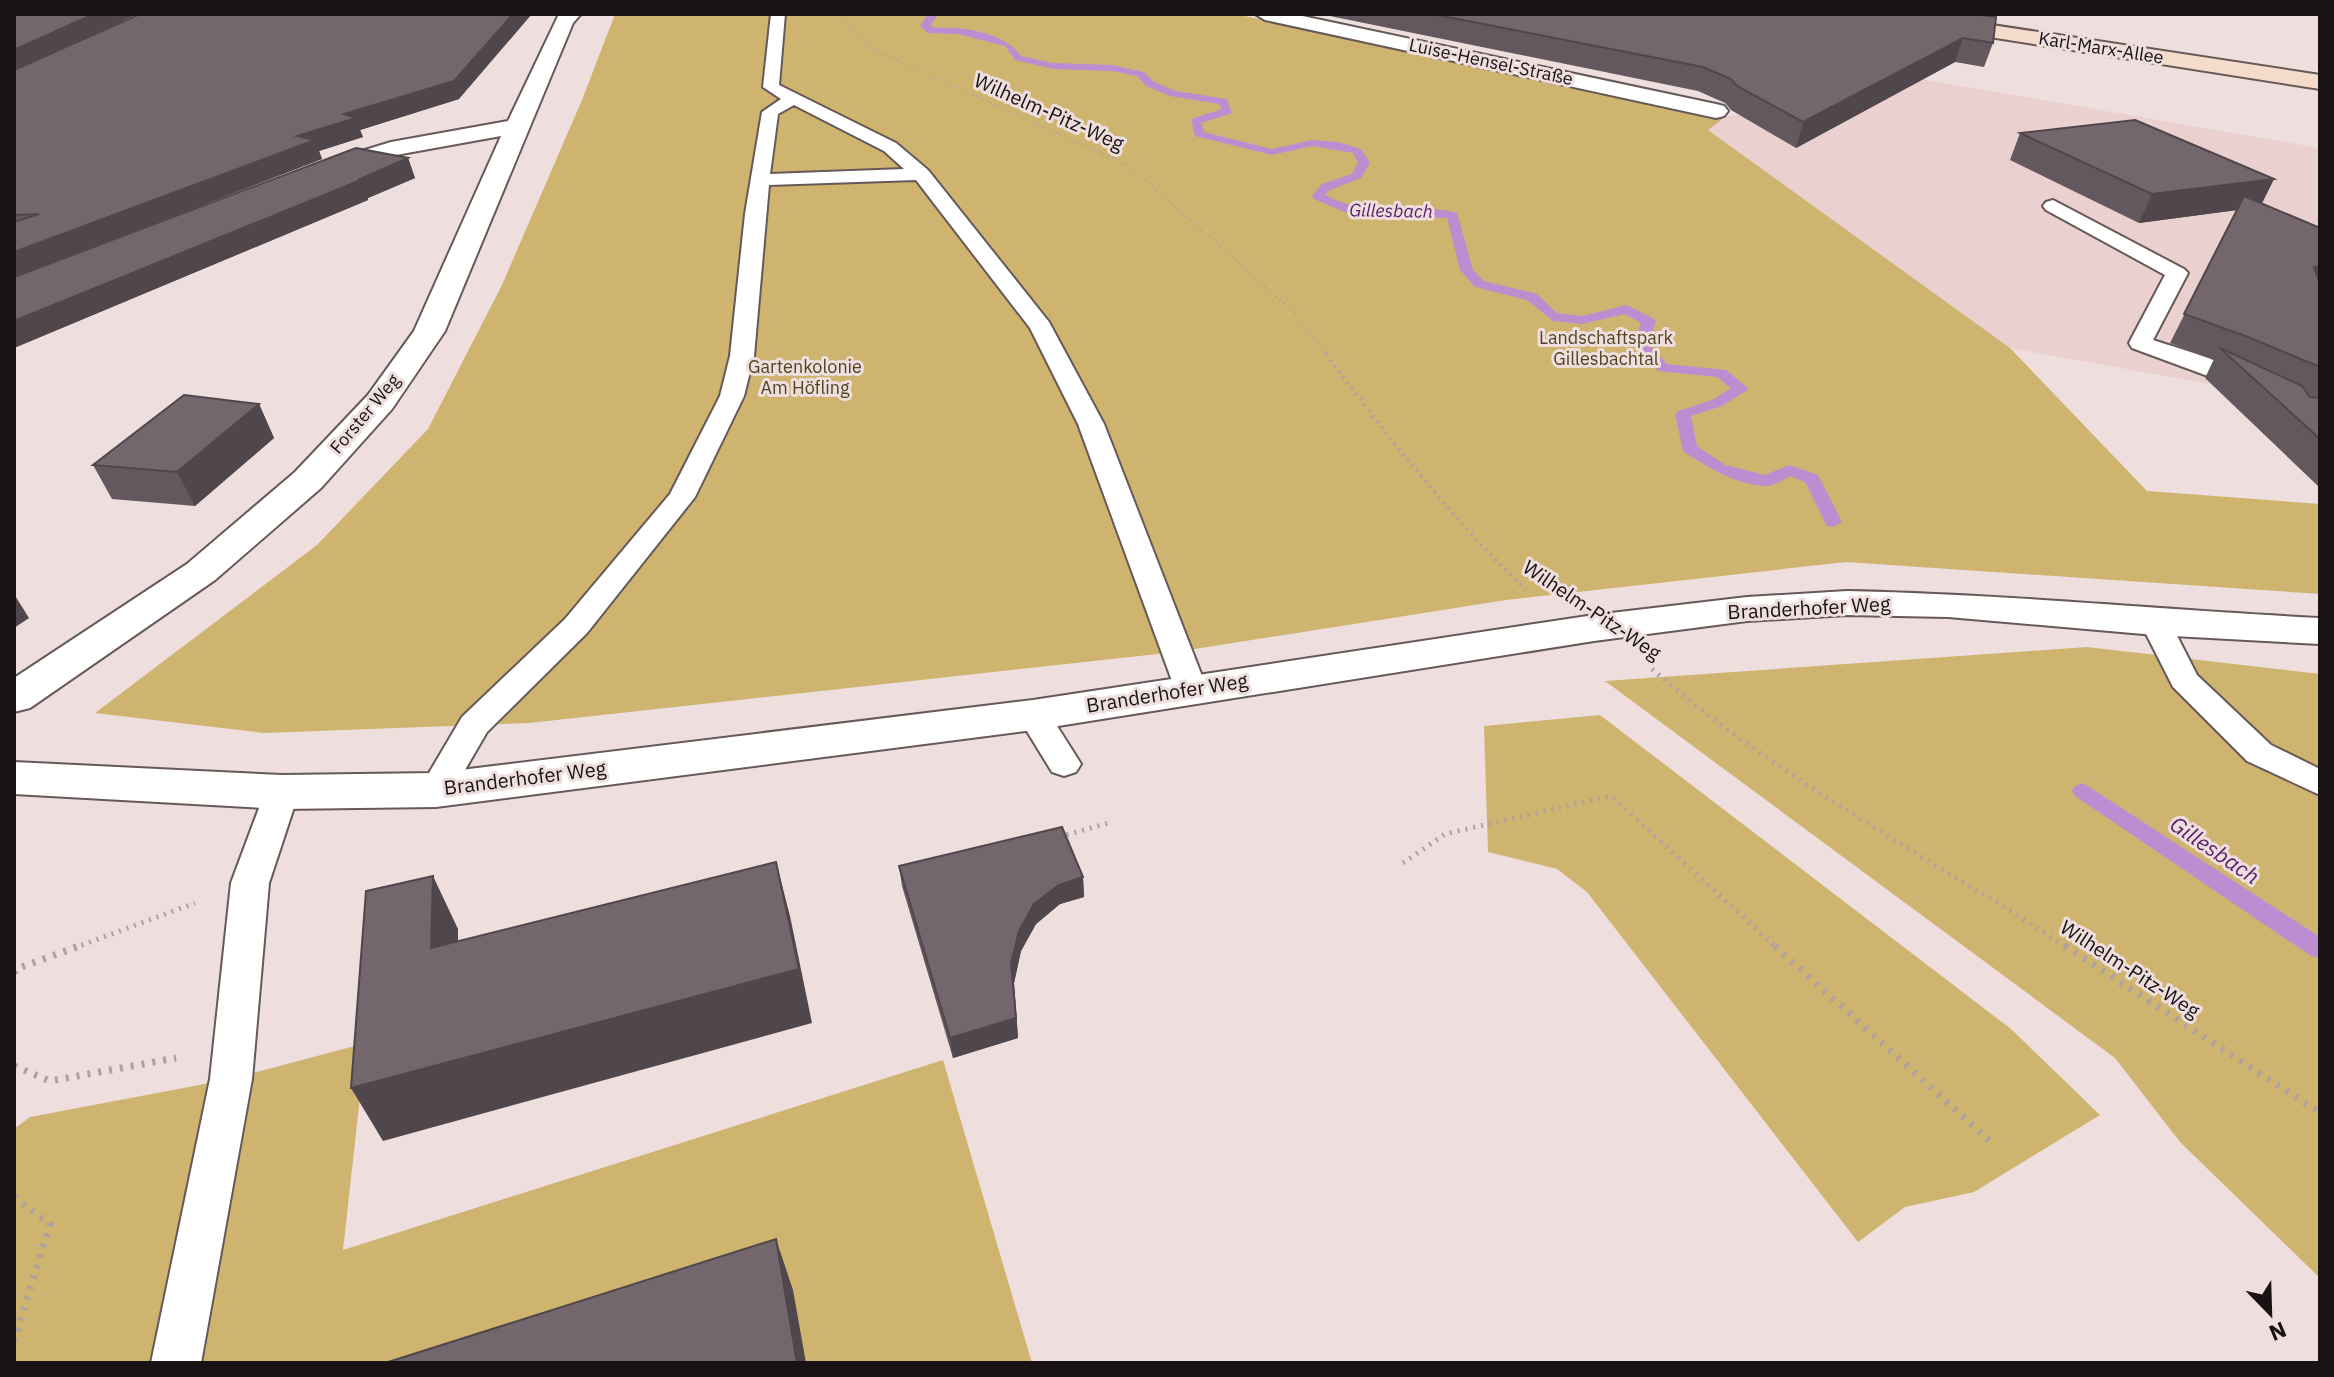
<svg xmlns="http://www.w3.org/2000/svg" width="2334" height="1377" viewBox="0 0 2334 1377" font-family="'IBM Plex Sans',sans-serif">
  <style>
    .built { fill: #ead1d0 }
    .green { fill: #cfb470 }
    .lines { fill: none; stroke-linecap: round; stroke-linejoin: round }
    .stream { fill: #bd8dd1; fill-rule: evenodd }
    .lane-casing { stroke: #665958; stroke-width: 4 }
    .street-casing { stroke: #665958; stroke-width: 4 }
    .secondary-casing { stroke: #665958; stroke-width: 4 }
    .path-far4 { stroke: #aea1a0; stroke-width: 2; stroke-dasharray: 1 3; stroke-linecap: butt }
    .path-far3 { stroke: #aea1a0; stroke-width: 3; stroke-dasharray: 1 4; stroke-linecap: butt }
    .path-far2 { stroke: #aea1a0; stroke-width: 4; stroke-dasharray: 2 5; stroke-linecap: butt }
    .path-far1 { stroke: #aea1a0; stroke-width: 5; stroke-dasharray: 2 6; stroke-linecap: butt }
    .path { stroke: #aea1a0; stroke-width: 7; stroke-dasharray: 3 8; stroke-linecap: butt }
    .lane { fill: #fff; fill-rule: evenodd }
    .street { fill: #fff; fill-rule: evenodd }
    .secondary { fill: #f5dcca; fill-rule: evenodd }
    .wall { fill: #63585d }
    .shaded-wall { fill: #50474c }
    .building { fill: #73666c; stroke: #50474c; stroke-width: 2 }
    .labels { text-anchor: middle; stroke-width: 6; stroke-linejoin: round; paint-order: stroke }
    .far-street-label { font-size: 18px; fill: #181212; stroke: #eededd }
    .far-water-label { font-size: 18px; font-style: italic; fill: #591d6e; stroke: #eededd }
    .far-park-label { font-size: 18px; fill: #524420; stroke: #eededd }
    .street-label { font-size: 20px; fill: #181212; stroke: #eededd }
    .water-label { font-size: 22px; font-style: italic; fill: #591d6e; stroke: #eededd }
  </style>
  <rect width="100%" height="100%" fill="#eededd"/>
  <!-- built -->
  <path class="built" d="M1851 67 2320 148V395H2270L2010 348 1707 130 1726 116 1764 112Z"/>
  <!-- green -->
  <path class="green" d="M615 14H1235L1726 116 1708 130 2010 348 2147 491 2320 504V594L1846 562 1506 600 1176 652 529 723 264 733 95 713 317 545 428 429 502 285 582 100Z
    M2087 647 2320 674V1278L2180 1142 2115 1058 1605 681Z
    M1600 715 2011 1029 2100 1115 1974 1192 1905 1207 1858 1242 1587 892 1557 869 1488 852 1484 726Z
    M366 1043 343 1250 943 1060 1032 1363H14V1129L30 1117 231 1079Z"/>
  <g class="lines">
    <!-- stream -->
    <path class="stream" d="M928 14 937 16 930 26C938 29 947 27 956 28 979 30 1008 37 1021 56L1053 63 1112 65 1144 72 1154 82 1176 91 1227 99 1232 113 1201 123 1204 132 1272 149 1312 140 1338 142 1361 149 1370 163 1361 178 1330 190 1325 195C1369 219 1413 201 1457 213L1473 270 1484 281 1537 294 1557 313 1582 316 1627 305 1654 319 1656 322 1648 344 1667 364 1726 370 1749 389 1722 406 1691 416 1697 446 1725 465 1765 475 1789 465 1818 475 1842 522 1833 527 1827 526 1805 482 1790 476C1783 480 1774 486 1766 486 1736 485 1707 467 1683 451L1675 414 1678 411 1712 400 1731 388 1717 377 1658 371 1634 345 1641 323 1625 314 1582 324 1553 321 1527 300 1475 287 1460 270 1447 218 1365 216 1342 211 1314 199 1312 196 1322 184 1352 174 1358 163 1353 153 1312 146 1272 155 1195 136 1191 119 1222 109 1219 104 1170 96 1146 86 1137 76 1112 71 1053 69 1015 60 1005 46 958 34 928 33 920 26Z
      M2083 783 2320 937V958L2311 956 2075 796 2072 791 2075 786Z"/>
    <defs>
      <path id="lane" d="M771 14H785L779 85 896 143 928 170 1049 322 1104 424 1207 689 1202 696 1191 699 1180 696 1175 689 1078 424 1030 328 916 180 769 185 754 356 744 396 695 497 587 633 487 732 448 799 436 802 424 799 419 790 462 717 565 619 670 494 720 396 730 356 745 214 762 112 781 99 763 87ZM794 105 884 151 904 169 770 174 778 114Z
        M2053 200 2184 269 2188 273 2153 340C2179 349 2243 365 2258 386L2255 391H2237L2216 379 2132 348 2129 343 2165 275 2046 210 2043 206 2046 202Z
        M2155 613 2166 615 2170 622 2197 675 2271 745 2320 769V795L2247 761 2173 687 2140 622 2144 615Z
        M1033 704 1045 707 1076 756 1081 764 1076 772 1064 776 1052 772 1017 715 1021 707Z
        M282 780 294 783 299 792 269 883 252 1079 201 1363H151L210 1079 231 883 265 792 270 783Z"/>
      <path id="street" d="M559 14H581L573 23 445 331 392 409 321 488 215 580 30 708 14 712V678L187 564 295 472 368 395 414 331 501 136 396 155 318 180 309 177 305 172 309 167 391 142 508 121Z
        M1255 14H1293L1716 104 1724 106 1728 111 1724 116 1716 118 1265 20Z
        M1847 591C2005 594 2162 610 2320 618V644L2155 635 1948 617 1847 615 1747 621 1594 641 1033 730 436 807 282 809 14 794V762L282 775 436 773 1033 700 1594 615 1747 597Z"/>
      <path id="secondary" d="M1871 14H1920L2320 75V89L1881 20Z"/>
    </defs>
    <!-- lane casing -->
    <use href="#lane" class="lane-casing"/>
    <!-- street casing -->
    <use href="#street" class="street-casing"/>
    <!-- secondary casing -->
    <use href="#secondary" class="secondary-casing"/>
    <!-- path-far4 -->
    <path class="path-far4" d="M837 14 868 47 1107 156"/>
    <!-- path-far3 -->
    <path class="path-far3" d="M1103 154 1129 166 1298 316 1328 356"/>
    <!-- path-far2 -->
    <path class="path-far2" d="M1326 354C1387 436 1451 518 1525 589"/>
    <!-- path-far1 -->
    <path class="path-far1" d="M1652 669C1775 777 1931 858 2068 948
      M1059 837 1112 822
      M1403 863 1445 834 1611 796 1777 948
      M74 948 195 903"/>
    <!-- path -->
    <path class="path" d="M1775 946 1993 1144
      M2065 946 2320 1113
      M14 973 16 969 79 946
      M14 1066 50 1081 176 1058
      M14 1197 50 1224 14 1341"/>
    <!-- lane -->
    <use href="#lane" class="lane"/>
    <!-- street -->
    <use href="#street" class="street"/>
    <!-- secondary -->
    <use href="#secondary" class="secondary"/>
  </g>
  <!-- wall -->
  <path class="wall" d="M14 14H137L51 54 459 99 360 130 363 137 319 151 322 159 85 250 408 158 415 178 368 198V200L14 348Z
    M1320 14H1994L1993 43 1984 67 1955 62 1796 148 1731 110 1725 103 1698 91Z
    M2020 133 2274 179 2262 203 2320 228V486H2318L2205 378 2214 359 2170 343 2237 210 2139 223 2010 160Z
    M259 404 274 438 195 506 112 499 93 465Z
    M899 866 1083 877 1084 897 1060 904 1036 924 1021 951 1014 983 1018 1038 953 1058 902 886Z"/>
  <!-- shaded-wall -->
  <path class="shaded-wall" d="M94 14H137L14 71V50Z
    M513 14H532L459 99 360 130 363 137 319 151 322 159 14 278V252L297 136 344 114Z
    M1963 38 1955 62 1796 148 1803 122Z
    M408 158 415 178 368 198V200L14 348V321Z
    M2274 179 2260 207 2139 223 2152 194Z
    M2320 266V292L2314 267Z
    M259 404 274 438 195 506 177 472Z
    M14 594 29 618 14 628Z
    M776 862 790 916 812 1023 383 1141 351 1088Z
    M433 876 458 929V1001L431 948Z
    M1083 877 1084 897 1060 904 1036 924 1021 951 1014 983 1018 1038 953 1058 950 1038 1011 963 1019 931 1034 904 1059 885Z
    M776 1239 793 1290 806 1363H797Z"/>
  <!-- building -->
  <path class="building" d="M14 14H94L14 50Z
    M140 14H513L454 81 344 114 356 118 297 136 315 140 14 252V222L39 214 14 215V70Z
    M1432 14H1973L1996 17 1993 43 1963 38 1803 122 1737 86 1731 79 1703 67Z
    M2135 120 2274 179 2152 194 2020 133Z
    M356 148 408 158 358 180H361L14 321V277Z
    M2244 196 2320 228V266L2314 267 2320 284V367L2248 337 2184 314Z
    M2220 348 2302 386 2310 397 2320 398V439Z
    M184 395 259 404 177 472 93 465Z
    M1062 827 1083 877 1059 885 1034 904 1019 931 1011 963 1016 1018 950 1038 899 866Z
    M776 862 799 969 351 1088 366 891 433 876 431 948Z
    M776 1239 797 1363H385Z"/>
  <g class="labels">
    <!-- far-street labels -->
    <g class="far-street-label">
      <text transform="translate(2101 48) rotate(9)" y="6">Karl-Marx-Allee</text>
      <text transform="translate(1491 62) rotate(12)" y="6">Luise-Hensel-Straße</text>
      <text transform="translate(365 414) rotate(-50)" y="6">Forster Weg</text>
    </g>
    <!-- far-water labels -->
    <g class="far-water-label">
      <text transform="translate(1391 211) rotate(1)" y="6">Gillesbach</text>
    </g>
    <!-- far-park labels -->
    <g class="far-park-label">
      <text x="1606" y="344">Landschaftspark<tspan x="1606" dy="21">Gillesbachtal</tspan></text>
      <text x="805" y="373">Gartenkolonie<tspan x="805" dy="21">Am Höfling</tspan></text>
    </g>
    <!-- street labels -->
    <g class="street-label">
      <text transform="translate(1049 112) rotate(24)" y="7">Wilhelm-Pitz-Weg</text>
      <text transform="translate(1809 608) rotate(-3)" y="7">Branderhofer Weg</text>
      <text transform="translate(1592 610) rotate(34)" y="7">Wilhelm-Pitz-Weg</text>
      <text transform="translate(1167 693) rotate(-9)" y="7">Branderhofer Weg</text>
      <text transform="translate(525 778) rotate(-7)" y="7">Branderhofer Weg</text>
      <text transform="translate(2130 969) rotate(33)" y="7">Wilhelm-Pitz-Weg</text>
    </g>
    <!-- water labels -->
    <g class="water-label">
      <text transform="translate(2215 850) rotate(34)" y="8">Gillesbach</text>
    </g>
  </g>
  <!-- border -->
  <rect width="2334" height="1377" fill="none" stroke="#181212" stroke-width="32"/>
  <!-- north arrow -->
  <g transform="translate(2270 1313) rotate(157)" stroke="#eededd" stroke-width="6" paint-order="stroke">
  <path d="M0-6L14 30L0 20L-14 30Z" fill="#181212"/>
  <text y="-12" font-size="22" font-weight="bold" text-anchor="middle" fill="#181212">N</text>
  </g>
</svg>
